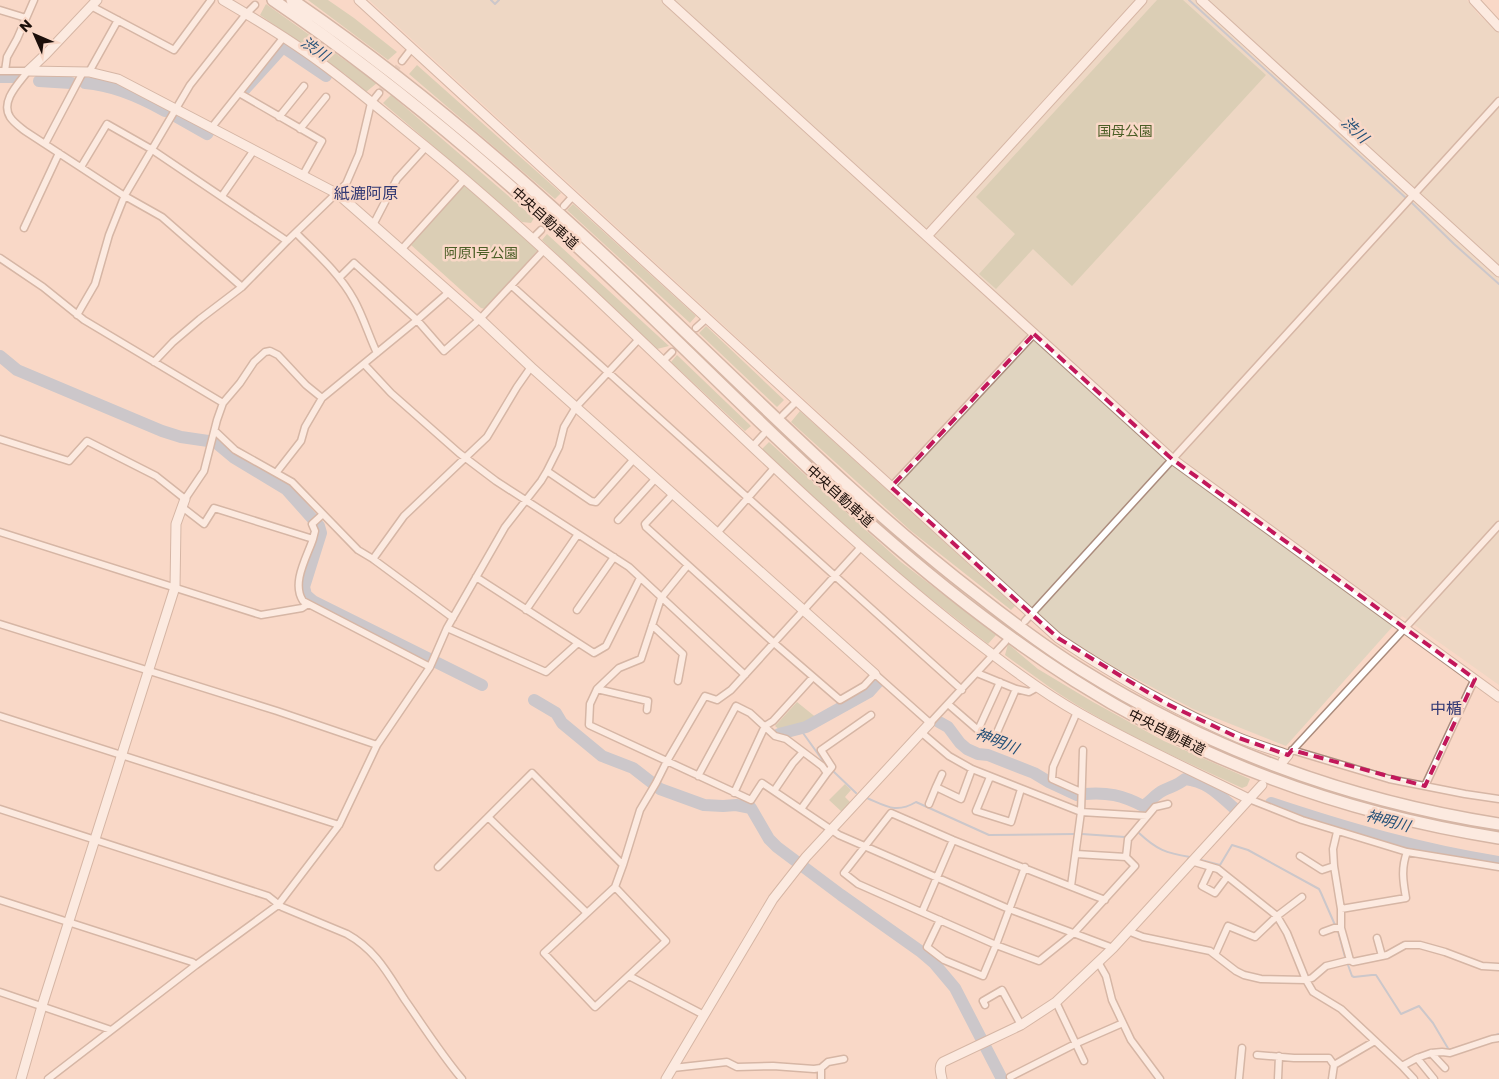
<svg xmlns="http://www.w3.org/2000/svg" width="1499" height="1079" viewBox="0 0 1499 1079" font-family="Poppins,'Noto Sans JP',sans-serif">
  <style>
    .industrial { fill: #e0d4c0 }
    .green { fill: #b5c2a0 }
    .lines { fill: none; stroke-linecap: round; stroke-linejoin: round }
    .stream { stroke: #94b1cf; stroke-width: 2 }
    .river { stroke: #94b1cf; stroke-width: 12 }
    .street-tunnel { stroke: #d8baab; stroke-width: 6; stroke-dasharray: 6 3; stroke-linecap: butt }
    .street-casing { stroke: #ab8c7d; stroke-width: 9 }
    .secondary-casing { stroke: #ab8c7d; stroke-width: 11 }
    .highway-casing { stroke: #ab8c7d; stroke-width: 14 }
    .street { stroke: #fff; stroke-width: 6 }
    .secondary { stroke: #fff; stroke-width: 9 }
    .highway { stroke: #fff; stroke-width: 11 }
    .marked { fill: none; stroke: #c2185b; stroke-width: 4; stroke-dasharray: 10 6; stroke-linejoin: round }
    .labels { text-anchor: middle; stroke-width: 5; stroke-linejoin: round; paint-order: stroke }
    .park-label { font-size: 14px; fill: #4b5e26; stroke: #f9d8c7 }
    .street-label { font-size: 14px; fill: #1b0f0a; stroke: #f9d8c7 }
    .water-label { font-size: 15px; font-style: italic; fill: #224f77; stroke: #f9d8c7 }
    .quarter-label { font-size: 16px; fill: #323974; stroke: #f9d8c7 }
  </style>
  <rect width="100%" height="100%" fill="#f9d8c7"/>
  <!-- industrial -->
  <path class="industrial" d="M369 0H1467L1479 15 1499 33V685L1402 616 1286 746 1193 709 1116 668 1060 634Z"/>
  <!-- green -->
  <path class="green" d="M308 0H328L354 18 397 52 388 60Z
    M1157 0H1183L1266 75 1072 286 1033 249 996 289 979 274 1015 234 976 197Z
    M266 4 377 83 366 92 345 74 260 15Z
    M417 65 561 193 555 199 409 74Z
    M391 95 534 218 531 223 522 222 383 103Z
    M464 185 538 250 485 309 481 308 411 245Z
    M573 204 696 316 690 323 567 210Z
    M547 234 669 346 657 349 542 240Z
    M706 326 784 400 777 407 699 333Z
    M677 355 751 426 745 431 671 362Z
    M800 411 1015 606 1011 610 911 531 791 422Z
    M769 442 901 562 996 635 988 644 892 568 833 516 762 449Z
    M1008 644 1038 669 1093 702 1164 741 1250 779 1247 786 1242 788C1180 759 1118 732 1061 695 1042 682 1023 668 1005 655Z
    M797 702 818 719 805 726 781 731 775 726Z
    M845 784 851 790 845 797 851 803 843 813 829 800Z"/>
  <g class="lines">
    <!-- stream -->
    <path class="stream" d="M491 0 495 4 499 0
      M1189 0 1407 199
      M1411 202 1454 244 1499 284
      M801 728 803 733 826 765
      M833 771 856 793
      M867 798C886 806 896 814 916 802L989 835 1075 834
      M1139 833C1157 850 1166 853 1190 857
      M1082 834 1125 837 1128 834
      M1201 860 1220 865 1232 845 1248 850 1319 889 1321 893 1335 925
      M1338 931 1345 957
      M1348 965 1352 976 1354 977 1372 975H1376L1401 1014 1419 1006 1433 1023 1449 1050 1499 1034"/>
    <!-- river -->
    <path class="river" d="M0 77H16
      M39 81 71 83
      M85 83C112 85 142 98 165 111
      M245 89 283 47 326 76
      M177 117 207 134 208 133
      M0 356 17 370 162 431 181 437 215 442 233 457 286 489 319 526 321 533 304 587 306 595 313 601 482 685
      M534 700 556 713 562 723 602 756 633 768 660 789 704 805 723 806 736 805 751 808 769 839 777 847 841 895 920 951 934 963 955 988 1002 1079
      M939 722 948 727 960 743 967 749 978 754 988 755 1034 773 1049 782 1077 795
      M779 734 806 727 869 692 878 682
      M1084 794C1107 792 1122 795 1143 806 1150 802 1153 797 1159 793 1167 787 1176 787 1185 779 1208 782 1217 793 1234 808
      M1271 803C1346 828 1421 850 1499 862"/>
    <!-- street-tunnel -->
    <path class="street-tunnel" d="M379 93 402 61
      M541 230 559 210
      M672 352 696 328"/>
    <defs>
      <path id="street" d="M91 6 174 50 211 0
        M0 10 26 18
        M402 61 412 48
        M0 71H28
        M5 71 7 57 17 39 34 0
        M28 71C19 83 0 101 10 117 14 123 20 127 25 131L123 195 162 217 242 287
        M89 72 118 20
        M239 93 322 141 303 175
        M279 117 304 86
        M212 127 283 38
        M300 129 326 97
        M45 144 83 72
        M81 167 107 124 151 149 287 241
        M222 196 254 150
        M564 206 573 196
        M373 225 397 179 426 147
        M24 228 59 153
        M296 233C316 253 340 274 354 300 363 316 369 336 377 353
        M532 239 541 230
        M401 250 465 179
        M0 258 43 287 84 320 223 403
        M339 278 354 263 417 320 444 351 480 319 544 250
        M512 286 962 690
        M77 315 95 284 109 235 125 195 190 85 246 14 255 5
        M696 328 707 318
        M663 361 672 352
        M154 362 173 342 200 319 242 287 287 241 346 184 359 154 371 103 379 93
        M364 364 391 393 459 453 496 481 629 567 745 675
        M783 415 797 401
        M215 431 235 450 292 482 358 550 373 559 453 618
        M0 439 69 461 87 441 156 476 185 499 204 471 217 420 223 403 240 383 254 362 265 352 270 351 278 355 306 385 322 398
        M753 446 763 435
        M547 471 591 501 596 502 634 459
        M276 473 301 441 305 427 322 398 417 320 449 292
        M891 487 1034 334
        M673 494 645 524 646 527 774 643 840 700 864 686 875 674 930 723 1005 642
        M182 507 204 524 214 508 313 539
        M323 514 312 524 315 531 313 539C307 557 291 583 303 601L430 667
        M618 520 656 478
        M0 532 261 615 302 608 308 604
        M717 533 775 467
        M373 559 404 516 487 437 517 387 531 367
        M688 565 661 598 641 659 619 668 597 689 590 704 589 725 751 800 762 783 839 835 1009 909 1113 948
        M476 577 594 653 606 646 640 578
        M526 610 578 534
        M577 610 614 557
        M1025 621 1499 101
        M0 624 277 711 377 745
        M652 625 683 654 678 681
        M447 628 546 672 578 643
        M977 673 1016 689 1029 692 1038 687
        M597 689 648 701 647 710
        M948 704 978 730 1000 682
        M1077 712 1053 767 1052 779 1081 792
        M0 716 339 825
        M922 733 949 756 972 769 1081 812 1147 816
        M995 737 1016 689
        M1292 750 1389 779 1465 794 1499 799
        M1288 755 1405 628 1499 525
        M827 773 832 767 821 750 871 715
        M698 776 736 706 750 713 775 736 786 739 822 766 827 773 801 809
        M990 777 976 811 1011 822 1021 789
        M1425 786 1470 689 1475 679
        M936 787 942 774
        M774 791 793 763 803 752
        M734 793 765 726 773 721 813 677
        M1249 799 1302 820 1407 852 1499 867
        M929 804 936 787 961 799 972 769
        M0 809 268 896 282 907 347 934C376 950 388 974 405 1000 424 1027 441 1054 462 1079
        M488 817 587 913
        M1337 832 1333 849 1334 866 1341 909V928L1350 960 1353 962 1387 955 1405 945H1420L1445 952 1482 966 1499 967
        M1076 854 1126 857
        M1300 856 1322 870 1334 866
        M1191 861 1218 869 1277 916 1287 933 1306 980 1313 992 1341 1009 1402 1066 1414 1079
        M438 867 532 773 623 865
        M1211 867 1202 886 1215 893 1227 877
        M1071 886 1081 812 1083 750
        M615 887 666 941 595 1007 544 953 615 887 623 865 640 810 656 783 667 761 705 696 717 700 731 690 861 547
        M0 900 192 962 196 965
        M1105 900 953 840 891 813 844 873 858 884 996 945 1039 961 1074 933 1135 866 1126 857 1128 839 1155 807 1168 804
        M1341 909 1406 898C1403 881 1401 868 1407 852
        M922 912 953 840
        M940 920 927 947 944 960 983 976 996 945 1025 867
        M1128 931 1143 937 1210 951 1236 971 1244 975 1261 979 1306 980 1312 978 1326 966 1350 960
        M1323 932 1334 928H1341
        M1377 938 1382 956
        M1215 955 1228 926 1255 937 1277 916 1302 897
        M1098 962 1106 976 1112 1000 1131 1040 1160 1079
        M629 976 704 1015
        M0 992 111 1030
        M1056 1002 1084 1061
        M985 1005 983 1001 1002 990 1021 1025
        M1431 1053 1445 1068
        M1257 1055 1294 1058H1329L1334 1065 1375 1041
        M1417 1058 1434 1079
        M1402 1066 1417 1058 1431 1053 1442 1052 1450 1053 1492 1039 1499 1038
        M673 1068 727 1062 737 1067 773 1066 814 1069 821 1068 828 1062 844 1059
        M1010 1077 1075 1044 1123 1023
        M48 1079 196 965 278 905 339 825 377 745 430 667 447 628 505 527 541 481 547 471 559 447 564 427 576 407 639 339
        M821 1079V1068
        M1239 1079 1242 1048
        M1278 1079 1279 1056
        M1332 1079 1334 1065"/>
      <path id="secondary" d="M223 0C259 21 295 43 328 68 361 93 393 120 425 146 613 300 775 484 966 634 1002 662 1040 691 1079 713 1135 745 1193 771 1249 799
        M359 0 819 421 1058 638C1115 676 1174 710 1237 737 1253 744 1271 749 1288 755L1283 761
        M667 0 1172 459 1499 697
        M1201 0 1499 272
        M1474 0 1499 27
        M28 71 89 72 118 79 338 194 480 319 531 367 875 674
        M28 71 46 54 97 0
        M927 236 1142 0
        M21 1079 42 1006 175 587 176 524 185 499
        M666 1079 773 899 806 857 930 723
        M942 1079C941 1073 938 1067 943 1062L1021 1025 1056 1002 1113 948 1262 785"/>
      <path id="highway" d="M273 0C411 94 536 205 656 321 788 449 919 582 1075 681 1206 764 1347 814 1499 838
        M292 0C436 98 565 216 691 337 784 426 876 517 979 596 1012 622 1046 648 1082 670 1209 749 1351 801 1499 824"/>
    </defs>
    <!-- street casing -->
    <use href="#street" class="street-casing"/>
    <!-- secondary casing -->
    <use href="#secondary" class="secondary-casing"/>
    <!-- highway casing -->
    <use href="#highway" class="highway-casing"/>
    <!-- street -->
    <use href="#street" class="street"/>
    <!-- secondary -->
    <use href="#secondary" class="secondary"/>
    <!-- highway -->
    <use href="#highway" class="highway"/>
  </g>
  <!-- marked area -->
  <path d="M0 0H1499V1079H0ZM1034 334 1172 459 1475 679 1425 786 1292 750 1288 755 1239 738 1167 704 1058 638 891 487Z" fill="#f9d8c7" fill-opacity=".55" fill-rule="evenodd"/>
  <path class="marked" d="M1034 334 1172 459 1475 679 1425 786 1292 750 1288 755 1239 738 1167 704 1058 638 891 487Z"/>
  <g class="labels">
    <!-- park labels -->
    <g class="park-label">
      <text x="1125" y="136">国母公園</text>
      <text x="481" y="258">阿原1号公園</text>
    </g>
    <!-- street labels -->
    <g class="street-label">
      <text transform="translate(545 218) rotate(42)" y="5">中央自動車道</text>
      <text transform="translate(840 496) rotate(42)" y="5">中央自動車道</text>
      <text transform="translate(1167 732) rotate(27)" y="5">中央自動車道</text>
    </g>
    <!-- water labels -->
    <g class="water-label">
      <text transform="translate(315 49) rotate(34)" y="5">渋川</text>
      <text transform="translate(1355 130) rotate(43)" y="5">渋川</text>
      <text transform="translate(997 741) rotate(22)" y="5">神明川</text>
      <text transform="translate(1388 821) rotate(15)" y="5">神明川</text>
    </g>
    <!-- quarter labels -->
    <g class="quarter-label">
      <text x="366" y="199">紙漉阿原</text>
      <text x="1446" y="714">中楯</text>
    </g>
  </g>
  <!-- north arrow -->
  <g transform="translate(35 35) rotate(315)" stroke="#f9d8c7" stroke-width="4" paint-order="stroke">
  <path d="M0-4L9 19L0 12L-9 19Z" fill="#1b0f0a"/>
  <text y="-8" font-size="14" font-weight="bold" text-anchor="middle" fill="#1b0f0a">N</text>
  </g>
</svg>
